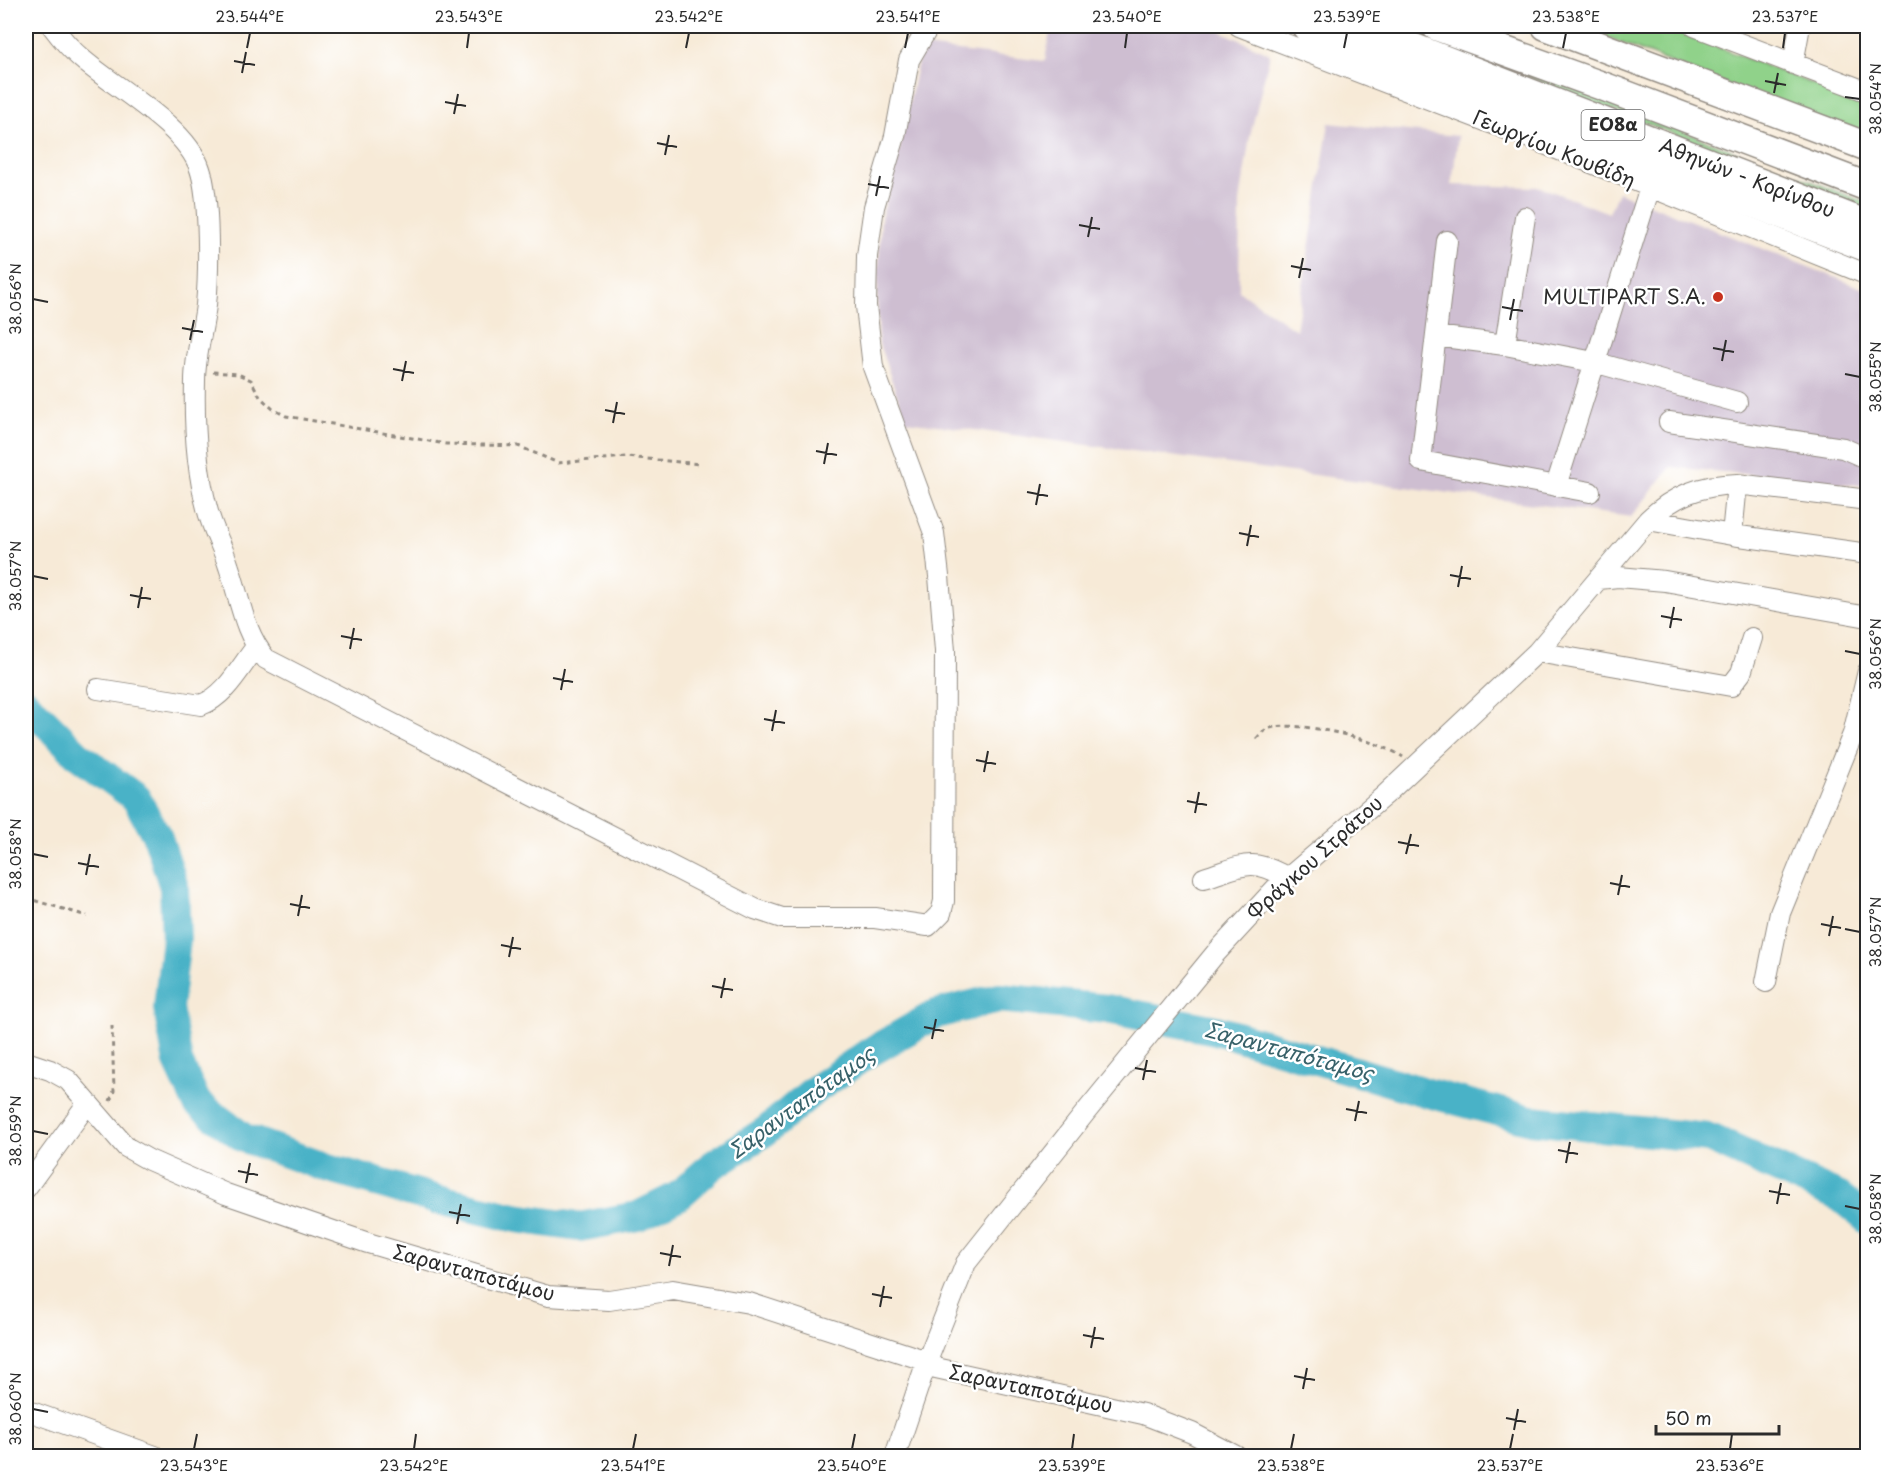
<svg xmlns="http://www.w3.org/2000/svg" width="1893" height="1482" viewBox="0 0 1893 1482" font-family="'Playpen Sans',sans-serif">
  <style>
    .industrial { fill: #cebed1 }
    .green { fill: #90d28a; stroke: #5e7e5a; stroke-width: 1.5 }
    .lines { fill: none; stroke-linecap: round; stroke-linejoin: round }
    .river { stroke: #48b2c7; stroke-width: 30 }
    .minor-casing { stroke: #918a81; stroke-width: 22 }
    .highway-casing { stroke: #918a81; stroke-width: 31 }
    .path { stroke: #918a81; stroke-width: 3; stroke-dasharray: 4.5 4.5; stroke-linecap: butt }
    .minor { stroke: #fff; stroke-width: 20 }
    .highway { stroke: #fff; stroke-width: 28 }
    .ticks { fill: none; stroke: #2b2b2b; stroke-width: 2 }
    .poi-dot { fill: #c8321e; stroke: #fff; stroke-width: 2 }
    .labels { text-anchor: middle; stroke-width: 5; stroke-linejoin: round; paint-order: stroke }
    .shield { fill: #fff; stroke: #6b6b6b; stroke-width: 1.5 }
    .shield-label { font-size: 18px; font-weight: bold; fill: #2b2b2b }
    .street-label { font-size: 20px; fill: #2b2b2b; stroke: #fff }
    .poi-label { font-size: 20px; fill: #2b2b2b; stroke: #fff; text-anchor: end }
    .water-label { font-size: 21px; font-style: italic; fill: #376169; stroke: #fff }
    .neatline { fill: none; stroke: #2b2b2b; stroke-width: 2 }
    .ticks-label { font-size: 15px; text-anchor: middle; fill: #2b2b2b }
  </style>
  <rect width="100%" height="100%" fill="#fff"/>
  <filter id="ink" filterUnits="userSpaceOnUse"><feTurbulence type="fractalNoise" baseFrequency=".0167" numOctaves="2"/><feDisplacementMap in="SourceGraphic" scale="12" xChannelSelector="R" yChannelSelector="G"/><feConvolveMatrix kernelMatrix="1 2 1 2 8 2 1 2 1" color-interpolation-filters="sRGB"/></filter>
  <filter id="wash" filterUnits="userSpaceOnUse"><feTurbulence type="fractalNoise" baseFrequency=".008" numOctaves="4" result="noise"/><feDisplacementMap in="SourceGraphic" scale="24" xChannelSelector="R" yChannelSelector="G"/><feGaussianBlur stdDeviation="1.35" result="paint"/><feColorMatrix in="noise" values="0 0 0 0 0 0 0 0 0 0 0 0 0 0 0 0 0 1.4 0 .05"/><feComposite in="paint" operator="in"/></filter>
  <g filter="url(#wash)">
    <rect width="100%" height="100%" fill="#f7ead7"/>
    <!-- industrial -->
    <path class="industrial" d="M1051 26H1210L1270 54 1250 136 1240 202 1239 291 1296 330 1329 123 1458 136 1452 185 1540 187 1609 213 1618 192 1867 290V486L1671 467 1631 517 906 421 879 344 877 300 881 218 894 175 918 61 924 47 1045 61Z"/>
    <!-- green -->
    <path class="green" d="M1396 26H1413L1867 203V209Z
      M1577 26H1663L1867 105V139Z"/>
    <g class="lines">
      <!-- river -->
      <path class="river" d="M26 703 79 756 136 798 158 838 174 887 176 939 168 1008 178 1062 197 1103 244 1138 327 1168 439 1200 516 1218 579 1227 638 1216 678 1196 713 1165 766 1131 813 1091 867 1054 936 1014 999 998 1107 1009 1216 1030 1428 1093 1531 1120 1709 1138 1840 1197 1868 1220"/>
    </g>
  </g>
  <g filter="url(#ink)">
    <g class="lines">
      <defs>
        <path id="minor" d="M52 26C61 38 70 49 82 59 115 88 186 126 200 169 210 198 209 274 206 305 203 330 195 356 195 381 194 422 196 468 207 508 212 529 223 547 229 567 240 599 244 633 266 659L755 909 782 918H875L928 926 941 913 944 901 945 651 939 576 934 533 873 367 866 306 867 256 874 207 895 136 909 60 929 26
          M1239 26 1532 139 1868 275
          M1694 26 1868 92
          M1793 64 1800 26
          M1447 241 1421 461 1590 492
          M1436 336 1505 345 1594 362 1737 402
          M1505 345 1525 217
          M1669 422 1843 448 1868 459
          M1556 486 1650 187
          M1648 520 1732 535 1868 554
          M1732 535 1737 484
          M1599 579 1618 577 1665 581 1868 617
          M1537 652 1731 686 1741 673 1752 638
          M98 689 201 705C226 696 240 667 256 647
          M1204 878C1243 866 1250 856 1288 878
          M1766 982 1780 913 1853 734 1868 671
          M26 1062 50 1070 68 1080 126 1147 149 1160 226 1194 368 1243 548 1296 609 1300 673 1290 749 1303 927 1361 936 1368 1143 1414 1192 1433 1236 1456
          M26 1188 87 1104
          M26 1410 155 1456
          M895 1456 927 1361 966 1263 1085 1113 1215 954 1276 888 1385 795 1537 652 1648 520C1674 495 1701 485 1737 484L1868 500"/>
        <path id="highway" d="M1306 26 1310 31 1868 248
          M1358 26 1868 225
          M1436 26 1605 87 1868 187
          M1546 26 1868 147"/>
      </defs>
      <!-- minor casing -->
      <use href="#minor" class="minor-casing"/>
      <!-- highway casing -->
      <use href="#highway" class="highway-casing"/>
      <!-- path -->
      <path class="path" d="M213 372 238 374 251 380 260 397 273 409 286 416 446 444 518 446 558 463 626 457 700 464
        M1256 739C1260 735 1264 729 1270 728 1300 720 1378 740 1403 757
        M26 898 87 916
        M110 1101 114 1091 112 1026"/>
      <!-- minor -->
      <use href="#minor" class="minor"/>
      <!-- highway -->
      <use href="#highway" class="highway"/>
    </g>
  </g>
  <!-- ticks -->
  <path class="ticks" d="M247 48 250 33M467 48 469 33M686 48 689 33M905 48 908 33M1125 48 1127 33M1344 48 1347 33M1563 48 1566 33M1783 48 1785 33M234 61 255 65M242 73 246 52M1765 81 1786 85M1774 93 1778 73M1845 97 1860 99M445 102 466 106M454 114 458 94M657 143 677 147M665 155 669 135M868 184 889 188M876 196 880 176M1079 225 1100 229M1088 237 1092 217M1291 266 1311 270M1299 278 1303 258M33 299 48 302M1502 307 1523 311M1510 320 1514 299M182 328 203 332M190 340 194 320M1713 348 1734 352M1722 361 1726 340M393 369 414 373M1845 374 1860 377M402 381 406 361M605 410 625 414M613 423 617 402M816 451 837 455M824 464 828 443M1027 492 1048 496M1036 505 1040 484M1239 533 1259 537M1247 546 1251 525M1450 575 1471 579M33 576 48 579M1458 587 1462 566M130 595 151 599M138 608 142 587M1661 616 1682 620M1670 628 1674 607M341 636 362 640M350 649 354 628M1845 651 1860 654M553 678 573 682M561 690 565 669M764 719 785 723M772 731 776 710M976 760 996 764M984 772 988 751M1187 801 1207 805M1195 813 1199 792M1398 842 1419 846M33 854 48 857M1406 854 1411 834M78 863 99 867M86 875 90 854M1610 883 1630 887M1618 895 1622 875M290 904 310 908M298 916 302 895M1821 924 1841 928M1845 929 1860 932M1829 936 1833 916M501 945 521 949M509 957 513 937M712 986 733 990M721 998 725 978M924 1027 944 1031M932 1039 936 1019M1135 1068 1156 1072M1143 1080 1147 1060M1346 1109 1367 1113M1355 1121 1359 1101M33 1131 48 1134M1558 1150 1578 1154M1566 1163 1570 1142M238 1171 258 1175M246 1183 250 1163M1769 1191 1790 1195M1777 1204 1781 1183M1845 1206 1860 1209M449 1212 470 1216M457 1224 461 1204M660 1253 681 1257M669 1266 673 1245M872 1294 892 1298M880 1307 884 1286M1083 1335 1104 1339M1091 1348 1095 1327M1294 1376 1315 1380M1303 1389 1307 1368M33 1409 48 1412M1506 1418 1526 1422M1514 1430 1518 1409M194 1449 197 1434M414 1449 416 1434M633 1449 636 1434M852 1449 855 1434M1072 1449 1074 1434M1291 1449 1294 1434M1510 1449 1513 1434M1730 1449 1732 1434"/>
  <!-- markers -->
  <circle class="poi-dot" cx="1718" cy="297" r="6"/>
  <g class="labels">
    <!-- shield labels -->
    <rect class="shield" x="1581.5" y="110" width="63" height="30" rx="4.5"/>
    <g class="shield-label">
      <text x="1613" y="131">ΕΟ8α</text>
    </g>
    <!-- street labels -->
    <g class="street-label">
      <text transform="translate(1554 149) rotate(22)" y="7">Γεωργίου Κουβίδη</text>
      <text transform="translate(1747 178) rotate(21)" y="7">Αθηνών - Κορίνθου</text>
      <text transform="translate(1315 858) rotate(-42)" y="7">Φράγκου Στράτου</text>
      <text transform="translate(474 1273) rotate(15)" y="7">Σαρανταποτάμου</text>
      <text transform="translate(1031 1389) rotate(12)" y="7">Σαρανταποτάμου</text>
    </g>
    <!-- poi labels -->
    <g class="poi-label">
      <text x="1706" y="304">MULTIPART S.A.</text>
    </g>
    <!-- water labels -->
    <g class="water-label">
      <text transform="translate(1289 1052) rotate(15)" y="7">Σαρανταπόταμος</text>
      <text transform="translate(802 1103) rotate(-36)" y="7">Σαρανταπόταμος</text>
    </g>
  </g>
  <!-- margin -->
  <rect width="1893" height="1482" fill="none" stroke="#fff" stroke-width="66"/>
  <!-- scale -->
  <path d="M1656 1425v9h123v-9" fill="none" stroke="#2b2b2b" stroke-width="3"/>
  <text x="1665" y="1425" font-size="18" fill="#2b2b2b" stroke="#ffffff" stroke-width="4.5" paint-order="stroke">50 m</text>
  <rect x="33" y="33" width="1827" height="1416" class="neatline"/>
  <g class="ticks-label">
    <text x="250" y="22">23.544°E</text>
    <text x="469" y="22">23.543°E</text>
    <text x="689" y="22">23.542°E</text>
    <text x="908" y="22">23.541°E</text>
    <text x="1127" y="22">23.540°E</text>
    <text x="1347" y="22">23.539°E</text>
    <text x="1566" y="22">23.538°E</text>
    <text x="1785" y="22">23.537°E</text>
    <text transform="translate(1876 99) rotate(-90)" y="5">38.054°N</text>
    <text transform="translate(16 299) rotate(-90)" y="5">38.056°N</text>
    <text transform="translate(1876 377) rotate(-90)" y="5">38.055°N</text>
    <text transform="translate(16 576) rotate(-90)" y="5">38.057°N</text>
    <text transform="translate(1876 654) rotate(-90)" y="5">38.056°N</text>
    <text transform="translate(16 854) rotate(-90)" y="5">38.058°N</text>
    <text transform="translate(1876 932) rotate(-90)" y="5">38.057°N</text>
    <text transform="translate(16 1131) rotate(-90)" y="5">38.059°N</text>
    <text transform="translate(1876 1209) rotate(-90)" y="5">38.058°N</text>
    <text transform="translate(16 1409) rotate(-90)" y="5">38.060°N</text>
    <text x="194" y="1471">23.543°E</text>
    <text x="414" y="1471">23.542°E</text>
    <text x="633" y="1471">23.541°E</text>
    <text x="852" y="1471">23.540°E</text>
    <text x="1072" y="1471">23.539°E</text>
    <text x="1291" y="1471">23.538°E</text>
    <text x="1510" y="1471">23.537°E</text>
    <text x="1730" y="1471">23.536°E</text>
  </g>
</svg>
